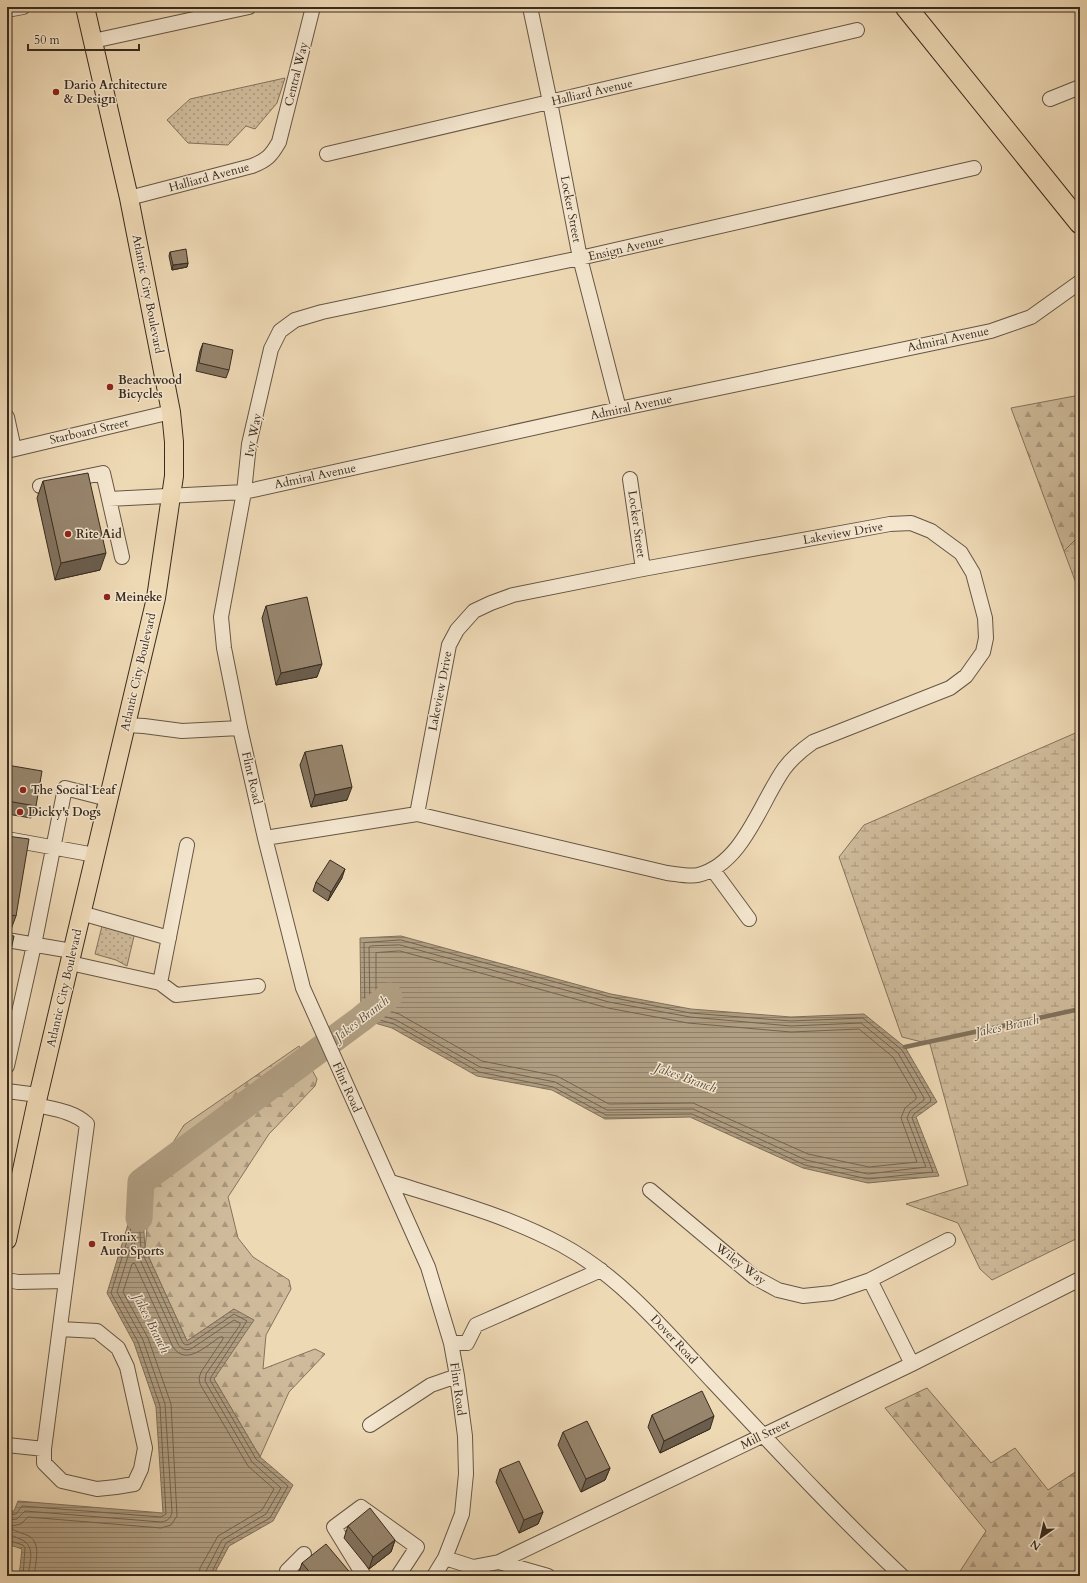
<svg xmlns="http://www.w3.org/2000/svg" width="1087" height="1583" viewBox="0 0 1087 1583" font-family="Cardo,serif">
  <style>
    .grass { fill: url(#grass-dots); stroke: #84735c }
    .forest { fill: url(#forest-firs); stroke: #84735c }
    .wetland { fill: url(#wetland-marsh); stroke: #84735c }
    .water { fill: url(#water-rules); stroke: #80705a }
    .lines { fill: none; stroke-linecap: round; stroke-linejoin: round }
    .shore { stroke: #746450; stroke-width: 1 }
    .stream { stroke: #80705a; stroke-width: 4.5 }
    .river { stroke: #b09e82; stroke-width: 27 }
    .minor-casing { stroke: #665644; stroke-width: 16 }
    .major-casing { stroke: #392b1e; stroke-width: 20 }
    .highway-casing { stroke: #392b1e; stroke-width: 23 }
    .minor { stroke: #f4e6cf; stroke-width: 14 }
    .major { stroke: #eed9b5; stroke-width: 18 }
    .highway { stroke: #eed9b5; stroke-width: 21 }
    .wall { fill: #82725e; stroke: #392b1e }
    .shaded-wall { fill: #6a5d4c; stroke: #392b1e }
    .building { fill: #97856d; stroke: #392b1e }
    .poi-dot { fill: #8f2418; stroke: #f4e6cf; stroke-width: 1.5 }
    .labels { text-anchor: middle; stroke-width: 3; stroke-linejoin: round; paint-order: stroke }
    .street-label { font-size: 12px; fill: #392b1e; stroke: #f4e6cf }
    .poi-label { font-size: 12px; font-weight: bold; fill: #392b1e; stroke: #f4e6cf; text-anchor: start }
    .water-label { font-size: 13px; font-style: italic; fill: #5d4e3c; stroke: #f4e6cf }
  </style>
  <defs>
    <pattern id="grass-dots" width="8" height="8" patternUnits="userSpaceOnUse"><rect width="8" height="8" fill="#cfbb9b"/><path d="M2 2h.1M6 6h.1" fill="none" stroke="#a9987e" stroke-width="1.8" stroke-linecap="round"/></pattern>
    <pattern id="forest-firs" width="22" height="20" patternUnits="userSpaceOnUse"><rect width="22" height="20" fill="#cfbb9b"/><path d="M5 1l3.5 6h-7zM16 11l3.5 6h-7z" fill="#a9987e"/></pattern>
    <pattern id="wetland-marsh" width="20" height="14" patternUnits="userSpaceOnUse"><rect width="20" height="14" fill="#cfbb9b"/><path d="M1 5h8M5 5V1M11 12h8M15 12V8" fill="none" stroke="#a9987e"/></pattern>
    <pattern id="water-rules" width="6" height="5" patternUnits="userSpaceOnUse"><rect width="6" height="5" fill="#b09e82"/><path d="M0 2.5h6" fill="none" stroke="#90816a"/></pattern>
  </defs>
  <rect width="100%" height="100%" fill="#eed9b5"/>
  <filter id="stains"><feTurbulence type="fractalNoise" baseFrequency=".005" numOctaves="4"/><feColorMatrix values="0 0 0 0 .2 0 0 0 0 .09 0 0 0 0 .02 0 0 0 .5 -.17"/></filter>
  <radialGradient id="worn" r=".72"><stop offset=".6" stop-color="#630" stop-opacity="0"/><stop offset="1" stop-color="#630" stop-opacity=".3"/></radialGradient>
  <!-- grass -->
  <path class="grass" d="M285 78 277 103 255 129 246 126 228 145 188 143 167 120 190 99Z
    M102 926 135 932 127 966 116 960 95 954Z"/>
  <!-- forest -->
  <path class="forest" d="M1080 395V535L1064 551 1011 408Z
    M299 1046 317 1079 315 1086 269 1134 228 1197 238 1238 253 1257 289 1280 291 1289 266 1335 263 1369 315 1349 325 1354 289 1392 260 1457 214 1379 234 1309 187 1341 145 1249 152 1176 184 1125Z
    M927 1388 991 1463 1015 1448 1048 1490 1080 1469V1576H957L986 1531 885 1408Z"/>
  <!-- wetland -->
  <path class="wetland" d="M1080 535V594L1064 551Z
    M1080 731V1237L992 1280 980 1269 958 1223 906 1204 968 1185 930 1044 902 1037 839 857 864 825Z"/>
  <!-- water -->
  <path class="water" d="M401 936 611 994 691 1009 791 1017 864 1014 905 1047 937 1102 916 1117 939 1176 868 1183 803 1168 690 1117 605 1119 552 1090 477 1076 392 1028 361 1019 360 938Z
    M141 1182 145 1249 187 1341 234 1309 254 1320 214 1379 260 1457 293 1485 273 1521 229 1546 213 1576H19L22 1549 7 1544V1511H14L18 1501 163 1513 156 1407 134 1343 107 1293Z"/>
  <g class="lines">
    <!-- shore -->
    <path class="shore" d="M401 940 610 997 690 1013 791 1021 863 1018 902 1050 931 1099 930 1102 914 1114 912 1118 933 1172 868 1179 805 1165 692 1114 606 1115 553 1087 479 1072 394 1024 365 1016 364 943Z
      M400 945 609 1002 690 1017 791 1026 861 1023 898 1053 924 1098V1100L910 1111 907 1118 926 1167 868 1174 806 1160 693 1109 607 1110 555 1082 480 1067 396 1020 370 1012 369 947 371 946Z
      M400 951 608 1008 688 1023 791 1032 859 1029 893 1057 916 1096V1099L905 1108 901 1118 917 1162 869 1167 808 1154 693 1103 609 1104 557 1076 482 1061 399 1014 376 1007V953Z
      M7 1515 16 1514 22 1506 161 1517 166 1514 160 1406 138 1342 111 1293 135 1215 138 1214 139 1215 141 1250 183 1343 186 1345 190 1344 234 1314 247 1321 211 1377 210 1380 256 1459 288 1486 270 1518 226 1543 210 1576
      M7 1520 17 1519 25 1511 161 1522C168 1521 171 1518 172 1512L165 1404 143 1340 117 1292 132 1243 134 1242 137 1253 178 1344C181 1349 186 1351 191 1349L234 1320 240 1323V1325L206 1374 205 1381 252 1462 281 1488 266 1514 222 1540 206 1571 205 1576
      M7 1535C12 1535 15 1537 20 1539 36 1545 30 1561 28 1576
      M7 1540 23 1545 25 1548 23 1576
      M34 1576C35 1564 42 1544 29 1536 23 1533 16 1532 11 1528L12 1526 21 1524 28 1517 161 1528 171 1525 177 1516 171 1404 148 1338 123 1292 132 1264 134 1263 135 1264 173 1347C186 1367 207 1345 220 1337H223V1339L201 1372 199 1378 200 1384 248 1466 274 1489 262 1510 218 1536 200 1568 199 1576"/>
    <!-- stream -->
    <path class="stream" d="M905 1047 1080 1009"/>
    <!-- river -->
    <path class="river" d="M139 1218 141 1182 361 1019 389 996"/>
    <defs>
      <path id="minor" d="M530 7 550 102 580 258 619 409
        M7 10 23 7
        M93 41 249 7
        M1050 99 1080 87
        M327 154 857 30
        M129 198 252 166C267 160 271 156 279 142L313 7
        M7 417 14 449
        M7 451 171 412
        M630 479 643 569
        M40 486 103 473 109 499 244 492 619 409 991 331 1031 317 1080 282
        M109 499 122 557
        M126 725 144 726 182 731 240 728
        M265 838 417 814 667 873C677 874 689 877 698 875 743 864 760 803 784 769 792 758 803 749 813 742L950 688 966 676 983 652 986 638 985 618 973 573 961 553 931 531 911 523 890 524 643 569 513 595 491 603 474 611 457 630 449 645 417 814
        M7 839 95 855
        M187 845 160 983 176 995 258 986
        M713 870 749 919
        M81 913 169 938
        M7 940 72 951
        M70 963 160 983
        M7 1066 34 945 65 788 108 799
        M7 1091 38 1095
        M391 1182C449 1200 508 1216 562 1245 623 1278 668 1334 715 1384 776 1449 837 1515 902 1576
        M650 1190 754 1277 778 1290 803 1296 832 1293 870 1280 948 1240
        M7 1280 18 1282 66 1281 87 1124C73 1111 53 1109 36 1105
        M870 1280 912 1364
        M60 1329 97 1331 118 1348 127 1367 145 1448 141 1469 134 1484 116 1487 97 1489 62 1481 44 1463V1449L66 1281
        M451 1343H467L476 1325 601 1270
        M370 1425 431 1385 457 1376
        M7 1445 44 1449
        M445 1558 473 1567 499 1562 912 1364 1080 1279
        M499 1562 548 1576
        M291 1576 287 1571 304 1554
        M364 1576 334 1527 361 1507 417 1547 398 1576
        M434 1576 445 1558 462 1514 466 1474 465 1436 457 1376 451 1343 428 1267 303 988 265 838 240 728 224 648 221 617 244 492 249 444 271 349 280 331 295 320 322 312 580 258 974 168"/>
      <path id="major" d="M7 1240 36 1105 156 598 174 476V442L171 412 129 198 85 7"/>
      <path id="highway" d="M906 7 1080 223"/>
    </defs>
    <!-- minor casing -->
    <use href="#minor" class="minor-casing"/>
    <!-- major casing -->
    <use href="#major" class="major-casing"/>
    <!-- highway casing -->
    <use href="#highway" class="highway-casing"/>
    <!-- minor -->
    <use href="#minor" class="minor"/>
    <!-- major -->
    <use href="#major" class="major"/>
    <!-- highway -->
    <use href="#highway" class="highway"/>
  </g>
  <!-- wall -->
  <path class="wall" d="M170 252 188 263 187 267 172 270 169 256Z
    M203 343 229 370 226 378 196 371 200 351Z
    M43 481 100 570 55 580 37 498Z
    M266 606 317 677 276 685 262 618Z
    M305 752 347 800 311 807 300 765Z
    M7 765 36 806 31 818 7 814Z
    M7 836 16 916 10 932H7Z
    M342 878 328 901 313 891 316 882Z
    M652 1415 710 1429 660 1453 648 1427Z
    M563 1432 610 1468 605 1480 581 1492 558 1445Z
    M500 1469 543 1512 538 1524 519 1533 496 1482Z
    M348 1526 395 1540 391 1552 369 1569 344 1538Z
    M302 1563 353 1576H298V1575Z"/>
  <!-- shaded-wall -->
  <path class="shaded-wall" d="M188 263 187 267 172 270 173 265Z
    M106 553 100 570 55 580 61 563Z
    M322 664 317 677 276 685 281 673Z
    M352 787 347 800 311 807 315 795Z
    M345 869 342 878 328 901 331 892Z
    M714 1416 710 1429 660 1453 664 1441Z
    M610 1468 605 1480 581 1492 586 1479Z
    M543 1512 538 1524 519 1533 524 1520Z
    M395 1540 391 1552 369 1569 373 1557Z"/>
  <!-- building -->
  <path class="building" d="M186 249 188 263 173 265 170 252Z
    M203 343 233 350 229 370 199 363Z
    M88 473 106 553 61 563 43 481Z
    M307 597 322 664 281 673 266 606Z
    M342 745 352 787 315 795 305 752Z
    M7 765 42 771 36 806 7 801Z
    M7 836 29 839 16 916 7 914Z
    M330 860 345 869 331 892 316 882Z
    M7 935 14 936 7 969Z
    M702 1391 714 1416 664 1441 652 1415Z
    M587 1421 610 1468 586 1479 563 1432Z
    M519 1461 543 1512 524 1520 500 1469Z
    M370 1508 395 1540 373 1557 348 1526Z
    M326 1544 353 1576H313L302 1563Z"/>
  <!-- markers -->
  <g class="poi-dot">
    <circle cx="56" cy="92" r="4"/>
    <circle cx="110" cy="387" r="4"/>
    <circle cx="68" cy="534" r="4"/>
    <circle cx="107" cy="597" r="4"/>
    <circle cx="23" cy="790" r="4"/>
    <circle cx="20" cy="812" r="4"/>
    <circle cx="92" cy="1244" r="4"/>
  </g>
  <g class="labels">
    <!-- street labels -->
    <g class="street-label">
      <text transform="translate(296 74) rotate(-76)" y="4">Central Way</text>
      <text transform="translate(592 92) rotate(-13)" y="4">Halliard Avenue</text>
      <text transform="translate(209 177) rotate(-15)" y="4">Halliard Avenue</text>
      <text transform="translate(571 209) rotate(79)" y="4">Locker Street</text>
      <text transform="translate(626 248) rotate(-13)" y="4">Ensign Avenue</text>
      <text transform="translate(148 294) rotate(79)" y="4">Atlantic City Boulevard</text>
      <text transform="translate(948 339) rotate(-12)" y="4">Admiral Avenue</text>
      <text transform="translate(631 407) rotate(-12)" y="4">Admiral Avenue</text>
      <text transform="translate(89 431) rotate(-13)" y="4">Starboard Street</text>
      <text transform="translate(253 435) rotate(-79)" y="4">Ivy Way</text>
      <text transform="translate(315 476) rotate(-12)" y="4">Admiral Avenue</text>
      <text transform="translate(637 524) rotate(82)" y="4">Locker Street</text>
      <text transform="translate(843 533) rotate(-10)" y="4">Lakeview Drive</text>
      <text transform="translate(138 672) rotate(-77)" y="4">Atlantic City Boulevard</text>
      <text transform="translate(440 691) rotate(-79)" y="4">Lakeview Drive</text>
      <text transform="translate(252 778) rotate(77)" y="4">Flint Road</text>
      <text transform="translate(64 988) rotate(-77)" y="4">Atlantic City Boulevard</text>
      <text transform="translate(347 1087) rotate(66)" y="4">Flint Road</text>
      <text transform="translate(741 1264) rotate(37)" y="4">Wiley Way</text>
      <text transform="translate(674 1339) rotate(47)" y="4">Dover Road</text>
      <text transform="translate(458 1389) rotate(82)" y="4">Flint Road</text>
      <text transform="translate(765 1434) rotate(-26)" y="4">Mill Street</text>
    </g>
    <!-- poi labels -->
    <g class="poi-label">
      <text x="64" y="89">Dario Architecture<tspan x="64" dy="14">&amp; Design</tspan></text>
      <text x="118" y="384">Beachwood<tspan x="118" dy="14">Bicycles</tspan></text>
      <text x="76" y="538">Rite Aid</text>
      <text x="115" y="601">Meineke</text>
      <text x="31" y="794">The Social Leaf</text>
      <text x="28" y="816">Dicky's Dogs</text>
      <text x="100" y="1241">Tronix<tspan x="100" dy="14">Auto Sports</tspan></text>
    </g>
    <!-- water labels -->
    <g class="water-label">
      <text transform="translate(361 1018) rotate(-38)" y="5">Jakes Branch</text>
      <text transform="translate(1007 1025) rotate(-12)" y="5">Jakes Branch</text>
      <text transform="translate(686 1077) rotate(20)" y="5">Jakes Branch</text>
      <text transform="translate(152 1323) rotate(63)" y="5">Jakes Branch</text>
    </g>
  </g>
  <!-- margin -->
  <rect width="1087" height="1583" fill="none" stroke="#eed9b5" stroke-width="24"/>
  <rect x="8" y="8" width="1071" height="1567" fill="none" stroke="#392b1e" stroke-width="2"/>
  <rect x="12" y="12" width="1063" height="1559" fill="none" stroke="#392b1e"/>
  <!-- north arrow -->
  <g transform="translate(1041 1537) rotate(214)" stroke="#f4e6cf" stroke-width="3" paint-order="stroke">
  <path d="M0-3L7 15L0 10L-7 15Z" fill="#392b1e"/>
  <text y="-6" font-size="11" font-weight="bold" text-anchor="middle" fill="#392b1e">N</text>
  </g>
  <!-- scale -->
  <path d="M28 44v6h111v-6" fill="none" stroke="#392b1e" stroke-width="2"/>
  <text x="34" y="44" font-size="12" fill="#392b1e" stroke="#f4e6cf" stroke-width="3" paint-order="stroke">50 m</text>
  <rect width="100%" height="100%" filter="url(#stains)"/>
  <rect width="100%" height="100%" fill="url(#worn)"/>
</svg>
